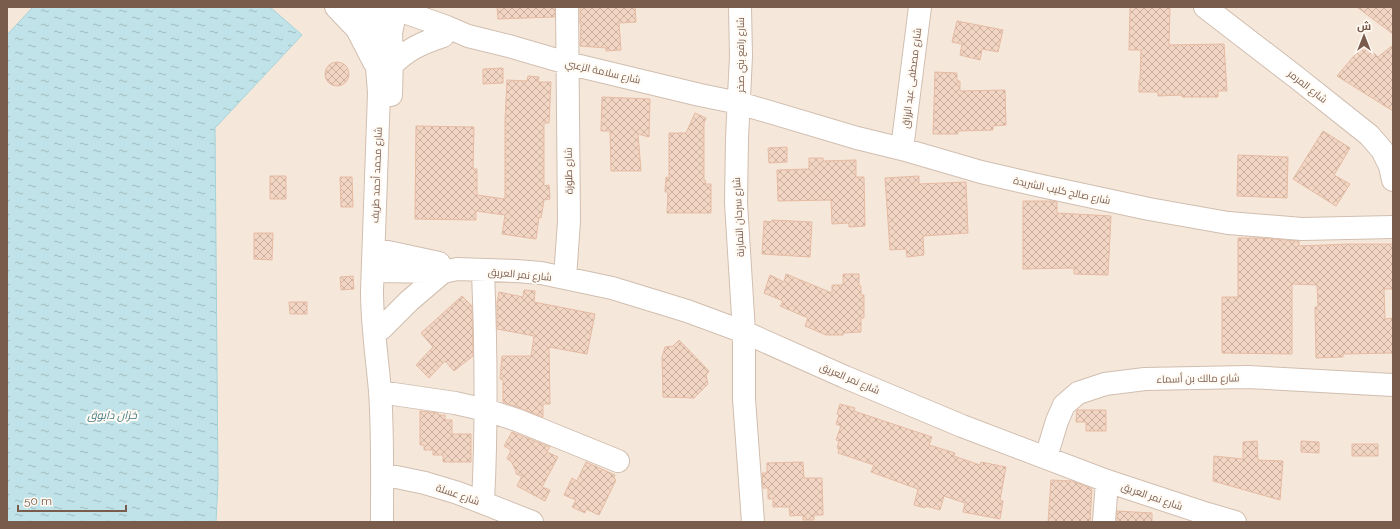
<svg xmlns="http://www.w3.org/2000/svg" width="1400" height="529" viewBox="0 0 1400 529" font-family="Raleway,Cairo,sans-serif">
  <style>
    .residential { fill: #f5e8da }
    .water { fill: url(#water-ripples); stroke: #a5d3da }
    .building { fill: url(#building-cross-hatch); stroke: #e6bba3 }
    .lines { fill: none; stroke-linecap: round; stroke-linejoin: round }
    .minor-casing { stroke: #d1beb0; stroke-width: 24 }
    .minor { stroke: #fff; stroke-width: 22 }
    .labels { text-anchor: middle; stroke-width: 4; stroke-linejoin: round; paint-order: stroke }
    .street-label { font-size: 10px; fill: #7a5c4d; stroke: #fffaf3 }
    .water-label { font-size: 11px; font-style: italic; fill: #437c86; stroke: #fffaf3 }
  </style>
  <defs>
    <pattern id="water-ripples" width="26" height="14" patternUnits="userSpaceOnUse"><rect width="26" height="14" fill="#bfe3e8"/><path d="M2 4q2-2 4 0t4 0M15 11q2-2 4 0t4 0" fill="none" stroke="#a0bbbe"/></pattern>
    <pattern id="building-cross-hatch" width="8" height="8" patternUnits="userSpaceOnUse"><rect width="8" height="8" fill="#f3d5c3"/><path d="M0 0l8 8M0 8l8-8" fill="none" stroke="#cab0a1"/></pattern>
  </defs>
  <rect width="100%" height="100%" fill="#fdf6ec"/>
  <!-- residential -->
  <path class="residential" d="M7 7H1393V522H7Z"/>
  <!-- water -->
  <path class="water" d="M33 7H270L302 35 215 128 218 481 216 522H7V35Z"/>
  <!-- building -->
  <path class="building" d="M497 7H555V17L498 19Z
    M580 7H635L636 22 619 23 621 50 606 51V48L580 46 581 24H580Z
    M1130 7H1170L1169 45 1224 44 1227 91H1218V97H1182V95L1158 96V92H1139V80H1140L1141 50H1129Z
    M1357 7H1393V34Z
    M957 21 1003 30 998 52 982 49 980 60 960 55 962 44 952 42Z
    M1364 44 1378 57 1393 45V111L1337 76Z
    M325 74a12 12 0 1 1 24 0a12 12 0 1 1-24 0Z
    M503 68V83L483 84V69Z
    M935 72 957 73V81H960V91L1005 90 1006 125 993 126V130L958 131V134H933Z
    M528 76 539 77 538 82H551L549 123H544V186L549 185 550 199 544 200 541 218 539 217 536 239 502 234 505 215 476 211V220L415 219 416 126 474 127 473 169H477V195L505 199V121L507 80 527 81Z
    M602 97 650 99 649 137 638 134 641 171H611L610 131H601Z
    M695 113 706 118 704 123V180L706 181 705 184H711V213H667L668 192H665L666 177 669 178V133H686Z
    M1323 131 1350 148 1334 175 1350 184 1336 206 1293 179Z
    M787 147V162L769 163 768 148Z
    M1238 155 1288 157 1287 198 1237 196Z
    M809 158H823V161L856 160V177H864L865 226 849 227V223L832 224 831 200 778 201 777 170 809 169Z
    M270 176H286V199H270Z
    M919 176V184L966 182 968 233 923 236 924 255 907 257 906 249 890 250 885 178Z
    M340 177H352L353 207H341Z
    M1023 201H1050L1057 202V213L1111 216 1108 275 1074 274V268L1023 269Z
    M772 220 812 222 810 257 762 254 764 221 772 222Z
    M254 233H273L272 260 254 259Z
    M1238 238H1260L1299 241V246L1349 244H1393V289H1384L1385 319 1393 318V353L1343 354V357L1316 358 1315 307H1318L1317 285 1292 284V354L1222 353V297H1238Z
    M786 274 832 293V285H843V274H859V286H861V295H864V318H861V332L843 333V335H826L805 326 808 318 780 306 783 301 764 293 770 275 784 282Z
    M353 276 354 289 341 290 340 277Z
    M524 290 535 291 534 302 595 314 587 354 549 347 550 404H543V417L503 402V380L500 379 502 356H531L534 336 497 329V303L499 292 523 297Z
    M462 296 472 306 473 356 454 371 445 361 429 378 416 365 433 347 421 333Z
    M289 302H307V314H290Z
    M679 340 709 371 706 375 708 384 694 398 663 397 662 357 665 347 673 346Z
    M840 404 855 408 854 411 932 437 929 445 955 453 954 456 980 465 981 462 1006 467 1000 500 1003 501 1000 519 963 512 965 503 944 496 940 510 926 506 925 508 914 505 918 489 871 472 874 465 838 453 839 449 837 448 839 441 836 440 841 426 836 424 839 415 837 414Z
    M1077 410H1106V431H1086V422H1076Z
    M420 411 438 413V415H445V420H452V434H471V462H443V455H433V450H424V445H420Z
    M512 432 550 447 547 452 558 457 542 487 550 490 545 501 517 486 522 476 516 474V471L511 461 507 459 511 450 504 446Z
    M1257 441 1258 460 1283 461 1280 500 1213 481 1214 456 1243 459V442Z
    M1301 441 1319 442V453L1301 452Z
    M1352 444H1378V456H1352Z
    M586 462 615 475 614 478 616 480 599 515 586 509 585 513 572 507 576 500 564 495 572 478 577 481Z
    M803 462 804 478H822L823 515H814V520H803V515L790 516 789 507H773V499H768V488H763L762 473H767V463Z
    M1051 480 1072 481 1092 489 1090 522H1048Z
    M1117 511 1152 513V522H1117Z"/>
  <g class="lines">
    <defs>
      <path id="minor" d="M336 7 357 29 374 62
        M348 7 377 20 390 24
        M379 7 375 40 379 93 372 291C372 325 377 357 380 391 383 434 382 478 382 522
        M390 7 447 27 468 36 509 46 567 63 700 95 739 103 857 138 902 149 981 172 1037 185 1149 209 1228 223 1302 229 1393 227
        M740 7 741 56 737 138 736 203 744 332V399L753 522
        M1205 7 1296 77 1369 135 1382 150 1390 166 1393 180
        M392 65C408 49 422 43 443 36
        M391 95 392 58 391 33 396 9
        M902 149 920 7
        M374 249 439 263
        M373 271 443 272 457 269 516 271 541 273 612 288 687 311 744 332 845 377 962 426 1107 481 1201 512 1235 522
        M483 271C486 348 487 425 483 502
        M565 278 569 221 567 7
        M382 328 409 301 443 272
        M380 392 455 403 486 410 517 420 618 461
        M1046 457 1057 421 1064 405 1078 393 1105 384 1145 379 1248 377 1393 385
        M382 474 425 483 458 493 532 522
        M1104 522 1107 481"/>
    </defs>
    <!-- minor casing -->
    <use href="#minor" class="minor-casing"/>
    <!-- minor -->
    <use href="#minor" class="minor"/>
  </g>
  <g class="labels">
    <!-- street labels -->
    <g class="street-label">
      <text transform="translate(740 55) rotate(-90)" y="4">شارع رافع بني صخر</text>
      <text transform="translate(603 71) rotate(13)" y="4">شارع سلامة الزعبي</text>
      <text transform="translate(911 78) rotate(-83)" y="4">شارع مصطفى عبد الرزاق</text>
      <text transform="translate(1308 86) rotate(38)" y="4">شارع المرمر</text>
      <text transform="translate(568 171) rotate(-91)" y="4">شارع طلوزة</text>
      <text transform="translate(376 175) rotate(-88)" y="4">شارع محمد أحمد طريف</text>
      <text transform="translate(1062 190) rotate(12)" y="4">شارع صالح كليب الشريدة</text>
      <text transform="translate(738 217) rotate(-93)" y="4">شارع سرحان النمارنة</text>
      <text transform="translate(520 274) rotate(5)" y="4">شارع نمر العريق</text>
      <text transform="translate(850 378) rotate(23)" y="4">شارع نمر العريق</text>
      <text transform="translate(1198 378) rotate(-1)" y="4">شارع مالك بن أسماء</text>
      <text transform="translate(458 494) rotate(19)" y="4">شارع عسلة</text>
      <text transform="translate(1152 496) rotate(19)" y="4">شارع نمر العريق</text>
    </g>
    <!-- water labels -->
    <g class="water-label">
      <text x="112" y="419">خزان دابوق</text>
    </g>
  </g>
  <!-- border -->
  <rect width="1400" height="529" fill="none" stroke="#7a5c4d" stroke-width="16"/>
  <!-- north arrow -->
  <g transform="translate(1364 36)" stroke="#fffaf3" stroke-width="3" paint-order="stroke">
  <path d="M0-3L7 15L0 10L-7 15Z" fill="#7a5c4d"/>
  <text y="-6" font-size="11" font-weight="bold" text-anchor="middle" fill="#7a5c4d">ش</text>
  </g>
  <!-- scale -->
  <path d="M18 505v6h108v-6" fill="none" stroke="#7a5c4d" stroke-width="2"/>
  <text x="24" y="505" font-size="12" fill="#7a5c4d" stroke="#fffaf3" stroke-width="3" paint-order="stroke">50 m</text>
</svg>
